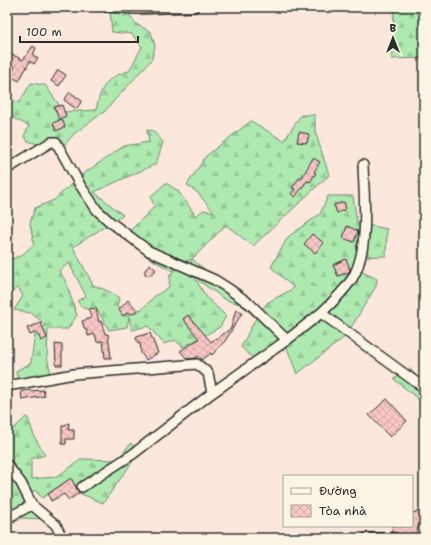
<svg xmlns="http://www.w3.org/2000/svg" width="431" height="545" viewBox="0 0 431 545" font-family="'Shantell Sans',sans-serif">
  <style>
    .forest { fill: url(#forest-firs); stroke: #6c8a6d }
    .building { fill: url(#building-cross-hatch); stroke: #2b2b2b }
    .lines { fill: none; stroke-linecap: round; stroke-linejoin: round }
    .minor-casing { stroke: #2b2b2b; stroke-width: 12 }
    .minor { stroke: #fcf5e5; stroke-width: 9 }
  </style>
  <defs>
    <pattern id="forest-firs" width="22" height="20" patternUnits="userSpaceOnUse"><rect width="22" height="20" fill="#aeeaaf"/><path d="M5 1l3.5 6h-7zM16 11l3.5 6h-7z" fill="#96c997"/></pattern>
    <pattern id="building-cross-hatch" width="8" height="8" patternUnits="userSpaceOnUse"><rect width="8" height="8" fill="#f8c7c6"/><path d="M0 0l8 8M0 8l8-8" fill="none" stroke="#d5abaa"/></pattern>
  </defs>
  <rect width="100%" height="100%" fill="#fbe7dc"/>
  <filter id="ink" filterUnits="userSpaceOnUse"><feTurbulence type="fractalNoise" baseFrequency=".025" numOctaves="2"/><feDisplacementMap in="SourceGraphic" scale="8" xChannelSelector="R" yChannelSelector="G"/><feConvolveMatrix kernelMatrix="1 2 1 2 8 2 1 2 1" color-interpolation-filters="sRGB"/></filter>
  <g filter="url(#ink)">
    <!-- forest -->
    <path class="forest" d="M394 7H424V58L392 59Z
      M126 9 136 24 151 32 155 46 152 59 104 112 75 133 59 151 28 141 24 136 29 126 7 115V96L19 103 31 83 45 85 64 112 96 110C101 88 105 77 129 71L142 47 132 34 112 32 110 11Z
      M301 115H315V131L329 175 253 246 226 225 192 259C213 278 243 291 256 317L267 303 294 288 271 267 288 237 320 214 328 196H353L357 223 387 229 386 256 362 257 358 270 377 279 376 286 346 336 297 374 282 335 256 361 241 347 256 318 240 304 226 300 199 281 192 271 191 259 178 267 190 270 207 298 226 316 220 327 183 347 175 340 164 344 148 326 132 330 129 317 127 327 109 330 98 311 83 308 77 301 86 296 69 263 59 271 65 280 77 315 68 329H48L47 356 50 371 39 384 19 387 16 371 31 363 35 333 46 325 31 313 14 310 23 296 18 287 11 293V306L7 308V261L22 255 34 244 30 223 35 208 54 200 80 176 124 146 149 142 147 130 153 131 163 142 156 164 94 192 123 215 73 247 93 285 110 292 119 298 117 306 123 314 129 315V312L142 309 155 296 169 287 170 275 176 269 172 271 146 256 131 230 155 206 150 197 166 183 178 191 196 216 203 210 214 212 197 192 187 185 206 156 251 121 284 141Z
      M410 369 421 381 424 379V404L394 379Z
      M27 416 35 438 45 455 31 459V479L56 477 82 459 117 460 131 443 138 454 103 503 79 493 71 478 42 498 35 490 25 498 45 519 21 518 7 528V435Z"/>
    <!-- building -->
    <path class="building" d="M33 46 36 48 33 55 38 59 34 64 30 61 19 81 10 76 15 67 7 63V52L23 60Z
      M58 70 66 75 59 86 51 81Z
      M70 92 82 101 76 109 64 100Z
      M62 105 66 116 59 119 54 107Z
      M62 119 65 127 56 131 53 123Z
      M299 132 309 134 307 143 297 142Z
      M313 158 320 162 314 172 316 173 310 182 307 181 295 197 291 194 295 189 292 188 299 178 301 179Z
      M344 202 346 209 337 213 334 205Z
      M347 226 358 231 354 242 343 238Z
      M312 234 324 243 315 253 304 244Z
      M346 259 350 269 349 272 338 276 333 265Z
      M150 264 156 270 149 276 145 274V270Z
      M128 300 138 311 132 314 128 312 123 316 119 310Z
      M96 308 99 322 101 321 105 334H108L111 358H105L103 341 97 342 95 334 88 336 87 330H85L82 321 91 318 89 309Z
      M236 309 242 313 225 341 212 355 211 353 202 360 199 356 196 358 187 359 180 351 199 339 183 319 188 315 211 342 216 338 217 339 231 328Z
      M41 323 47 338 41 341 37 332 30 335 27 328Z
      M150 333 158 353 146 360 141 353 140 343 138 344 136 337Z
      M55 344 62 345V365H56Z
      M30 390V391L43 390 45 396 22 400 21 391Z
      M387 399 407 421 390 437 369 415Z
      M69 423 68 430H74V439H66V444H62V426Z
      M71 478 79 493 69 500 64 494 51 501 48 494Z
      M424 510V528L419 524 415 538H407L391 532 393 526H412V513Z"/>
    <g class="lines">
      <defs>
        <path id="minor" d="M107 7 136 9 194 7
          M7 169 51 142H56L80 185 97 210 109 221 149 251 215 280 229 289 250 304 287 340
          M321 313C333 302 343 292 352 279 370 250 364 197 363 165
          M7 386 74 374 197 364 208 373 212 393 287 340 321 313 424 388
          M7 465 21 483 32 505 56 525 62 538
          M82 487 133 454 212 393
          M7 518 32 505
          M367 538H394"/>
      </defs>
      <!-- minor casing -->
      <use href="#minor" class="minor-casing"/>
      <!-- minor -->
      <use href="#minor" class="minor"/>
    </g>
  </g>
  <!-- margin -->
  <rect width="431" height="545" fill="none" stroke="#fcf5e5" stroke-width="24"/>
  <rect x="12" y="12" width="407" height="521" fill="none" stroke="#2b2b2b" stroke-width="1.5" filter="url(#ink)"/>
  <!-- legend -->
  <rect x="283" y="475" width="130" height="52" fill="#fcf5e5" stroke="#a8a49b"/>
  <rect x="291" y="488" width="20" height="6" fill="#fcf5e5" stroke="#a8a49b"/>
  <text x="319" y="495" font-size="12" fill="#2b2b2b">Đường</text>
  <rect x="291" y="505" width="20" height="12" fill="url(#building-cross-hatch)" stroke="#a8a49b"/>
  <text x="319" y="515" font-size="12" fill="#2b2b2b">Tòa nhà</text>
  <!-- north arrow -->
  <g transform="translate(393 38)" stroke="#fcf5e5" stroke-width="3" paint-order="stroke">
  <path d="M0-3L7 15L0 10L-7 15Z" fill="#2b2b2b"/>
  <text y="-6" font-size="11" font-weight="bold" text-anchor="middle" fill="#2b2b2b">B</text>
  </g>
  <!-- scale -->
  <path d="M20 36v6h118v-6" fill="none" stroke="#2b2b2b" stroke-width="2"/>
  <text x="26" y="36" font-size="12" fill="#2b2b2b" stroke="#fcf5e5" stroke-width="3" paint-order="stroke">100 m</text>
</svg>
